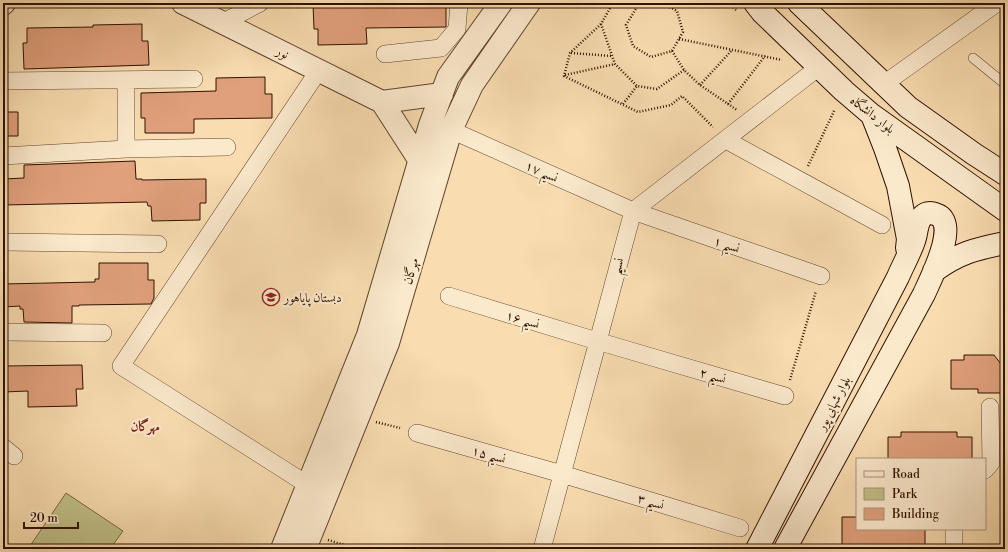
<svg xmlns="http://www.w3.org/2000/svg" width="1008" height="552" viewBox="0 0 1008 552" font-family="'Libre Bodoni',Amiri,serif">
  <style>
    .green { fill: #c1c089; stroke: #786844 }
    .building { fill: #e0a07c; stroke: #301100 }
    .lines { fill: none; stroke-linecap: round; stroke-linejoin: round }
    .service-casing { stroke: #62442c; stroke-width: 10 }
    .minor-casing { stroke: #62442c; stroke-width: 18 }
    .tertiary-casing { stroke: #62442c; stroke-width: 24 }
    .secondary-casing { stroke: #301100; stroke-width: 24 }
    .path { stroke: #301100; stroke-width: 2.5; stroke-dasharray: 1 2; stroke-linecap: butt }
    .service { stroke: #fbe9cc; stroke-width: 9 }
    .minor { stroke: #fbe9cc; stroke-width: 17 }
    .tertiary { stroke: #fbe9cc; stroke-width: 22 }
    .secondary { stroke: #fbe9cc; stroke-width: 22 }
    .labels { text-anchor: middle; stroke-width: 4; stroke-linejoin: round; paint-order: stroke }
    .street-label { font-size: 13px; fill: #301100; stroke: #fbe9cc }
    .poi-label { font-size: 13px; fill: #301100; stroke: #fbe9cc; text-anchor: start }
    .neighbourhood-label { font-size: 14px; font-weight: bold; fill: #7a1f14; stroke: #fbe9cc }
  </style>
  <rect width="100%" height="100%" fill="#f9ddb1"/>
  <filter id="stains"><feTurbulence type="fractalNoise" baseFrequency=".005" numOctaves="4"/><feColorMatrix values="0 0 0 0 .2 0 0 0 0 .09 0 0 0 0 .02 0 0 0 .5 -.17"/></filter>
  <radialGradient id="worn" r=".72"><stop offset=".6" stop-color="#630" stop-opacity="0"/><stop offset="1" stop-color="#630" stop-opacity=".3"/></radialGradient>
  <!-- green -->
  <path class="green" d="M66 493 123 531 110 549H28Z"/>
  <!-- building -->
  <path class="building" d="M446 3V27L366 28 367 44 318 45V29H314L313 4Z
    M142 24V41H148L149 65 24 69 23 43H27V28L93 27V25Z
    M265 77V94H272V118L194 119V133H145V118H141V93L216 91V78Z
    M3 112H18V136H3Z
    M135 161 136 179H142V180L206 179V203H200V220L152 221 151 206H148L147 202 3 205V179L24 178V165Z
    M99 263H148V280H154V298L151 304 79 305V306H72V323L24 322 23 309H20V306L3 307V284L95 282V279H99Z
    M964 355H994L1001 364H1005V393H978V389H951V360H964Z
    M82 365 83 389H76L77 406 28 407V391L3 392V366Z
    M901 432H957V437H972V459H888V437H901Z
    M842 517H857V529H925V545H900V549H869V545H842Z"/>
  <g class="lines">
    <defs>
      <path id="service" d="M973 58 1005 84"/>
      <path id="minor" d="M222 23 260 3
        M385 54 441 48 457 29 459 3
        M126 80V149
        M3 81 194 79
        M884 84 997 3
        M451 130 633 211 821 276
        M726 140 882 225
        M3 156 126 149 227 147
        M3 242 158 244
        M449 296 597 341 785 396
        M3 332 103 333
        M417 433 562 474 740 528
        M3 447 14 456
        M985 470 991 463 990 407
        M308 485 121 366 319 70
        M954 529V549
        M542 549 633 211 819 67"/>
      <path id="tertiary" d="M183 3 382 102
        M3 4 4 3
        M420 161 382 102 442 94
        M282 549 368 335 430 125 448 77 501 3
        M305 549 388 343 451 130 472 85 529 3"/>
      <path id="secondary" d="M755 3 762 12 844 91 872 115 1005 210
        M799 3 908 107 974 154 1005 174
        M872 115 885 148 898 186 908 239 907 248
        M934 271C959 253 975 249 1005 243
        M757 549 898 277C903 265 910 253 914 241 917 234 916 223 922 217 925 213 930 212 935 214 961 221 931 278 924 294L785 549"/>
    </defs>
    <!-- service casing -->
    <use href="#service" class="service-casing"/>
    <!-- minor casing -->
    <use href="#minor" class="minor-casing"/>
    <!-- tertiary casing -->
    <use href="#tertiary" class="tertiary-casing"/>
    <!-- secondary casing -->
    <use href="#secondary" class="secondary-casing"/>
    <!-- path -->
    <path class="path" d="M613 3 601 24 615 64 637 86 657 89 684 70
      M623 3 637 7
      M649 3 637 7 626 25 633 46 651 57 672 51 683 32 677 11 662 3
      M729 3 736 10
      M601 24 570 53 564 76 638 112 671 105 682 96 713 127
      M679 39 782 60
      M672 51 684 70 700 85 737 110
      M571 53 612 56
      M565 75 615 64
      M700 85 732 50
      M623 104 637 86
      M728 104 765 56
      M808 166 835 109
      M790 380 816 291
      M376 422 400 428
      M328 540 358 549"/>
    <!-- service -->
    <use href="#service" class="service"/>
    <!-- minor -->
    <use href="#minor" class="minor"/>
    <!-- tertiary -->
    <use href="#tertiary" class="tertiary"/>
    <!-- secondary -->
    <use href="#secondary" class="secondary"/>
  </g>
  <!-- icons -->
  <defs>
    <symbol id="school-ring" viewBox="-11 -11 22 22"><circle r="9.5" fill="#fbe9cc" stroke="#8f2418" stroke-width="1.5"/><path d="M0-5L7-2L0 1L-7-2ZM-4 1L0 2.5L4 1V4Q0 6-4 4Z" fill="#8f2418"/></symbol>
  </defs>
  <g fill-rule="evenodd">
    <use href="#school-ring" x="261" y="287" width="20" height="20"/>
  </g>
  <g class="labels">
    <!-- street labels -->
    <g class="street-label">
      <text transform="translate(283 52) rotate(26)" y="5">نور</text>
      <text transform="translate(873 114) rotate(38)" y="5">بلوار دانشگاه</text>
      <text transform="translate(542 171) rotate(24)" y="5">نسیم ۱۷</text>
      <text transform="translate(727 244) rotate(19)" y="5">نسیم ۱</text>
      <text transform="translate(617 266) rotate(-75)" y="5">نسیم</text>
      <text transform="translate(410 271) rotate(-74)" y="5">مهرگان</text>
      <text transform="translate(523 319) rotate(17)" y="5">نسیم ۱۶</text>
      <text transform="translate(713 375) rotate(16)" y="5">نسیم ۲</text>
      <text transform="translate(833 403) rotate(-63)" y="5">بلوار شهابی پور</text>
      <text transform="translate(489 454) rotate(16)" y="5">نسیم ۱۵</text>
      <text transform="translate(651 501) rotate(17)" y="5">نسیم ۳</text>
    </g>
    <!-- poi labels -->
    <g class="poi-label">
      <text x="284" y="302">دبستان پایاهور</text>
    </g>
    <!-- neighbourhood labels -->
    <g class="neighbourhood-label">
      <text x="145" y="431">مهرگان</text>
    </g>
  </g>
  <!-- margin -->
  <rect width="1008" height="552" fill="none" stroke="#f9ddb1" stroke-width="16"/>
  <rect x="4" y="4" width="1000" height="544" fill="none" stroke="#301100" stroke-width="2"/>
  <rect x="8" y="8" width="992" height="536" fill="none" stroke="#301100"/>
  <!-- legend -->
  <rect x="856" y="458" width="130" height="72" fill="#fbe9cc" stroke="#aa937a"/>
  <rect x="864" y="471" width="20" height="6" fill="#fbe9cc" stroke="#aa937a"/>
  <text x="892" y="478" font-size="12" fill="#301100">Road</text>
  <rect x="864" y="488" width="20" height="12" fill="#c1c089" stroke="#aa937a"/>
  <text x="892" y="498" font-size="12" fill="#301100">Park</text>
  <rect x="864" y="508" width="20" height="12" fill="#e0a07c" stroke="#aa937a"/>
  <text x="892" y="518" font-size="12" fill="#301100">Building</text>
  <!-- scale -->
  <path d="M24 522v6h54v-6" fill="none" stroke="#301100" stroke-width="2"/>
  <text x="30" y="522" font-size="12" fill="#301100" stroke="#fbe9cc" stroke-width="3" paint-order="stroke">20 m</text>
  <rect width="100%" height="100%" filter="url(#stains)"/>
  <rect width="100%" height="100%" fill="url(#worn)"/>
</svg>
